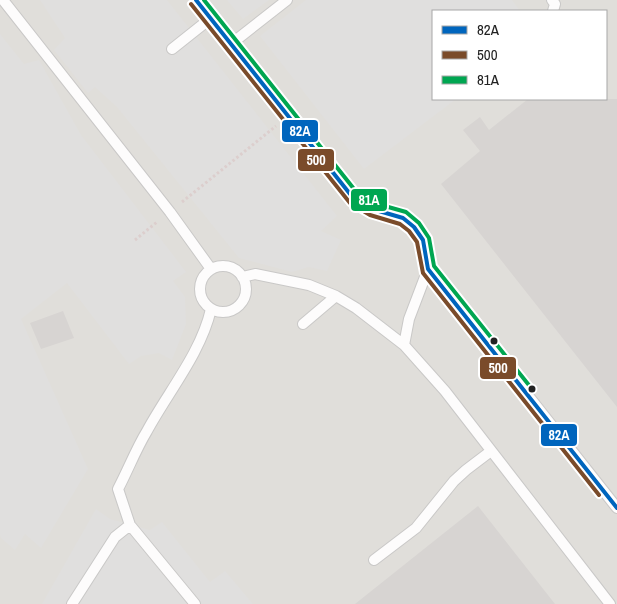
<svg xmlns="http://www.w3.org/2000/svg" width="617" height="604" viewBox="0 0 617 604" font-family="'Archivo Narrow',sans-serif">
  <style>
    .airport { fill: #e0deda; fill-rule: evenodd }
    .parking { fill: #e0dfde }
    .building { fill: #d7d4d2 }
    .lines { fill: none; stroke-linecap: round; stroke-linejoin: round }
    .service-casing { stroke: #c9c8c7; stroke-width: 12 }
    .path { stroke: #dccecd; stroke-width: 3; stroke-dasharray: 2.5 2.5; stroke-linecap: butt }
    .service { stroke: #fdfcfc; stroke-width: 10 }
    .bus-1-casing { stroke: #fff; stroke-width: 8 }
    .bus-2-casing { stroke: #fff; stroke-width: 8 }
    .bus-3-casing { stroke: #fff; stroke-width: 8 }
    .bus-1 { stroke: #0065bd; stroke-width: 4 }
    .bus-2 { stroke: #7a4b2a; stroke-width: 4 }
    .bus-3 { stroke: #00a651; stroke-width: 4 }
    .bus-dot { fill: #222; stroke: #fff; stroke-width: 2 }
    .line-badge { stroke: #fff; stroke-width: 2 }
    .badge-label { font-size: 14px; text-anchor: middle; font-weight: bold; fill: #fff }
  </style>
  <rect width="100%" height="100%" fill="#f0eeeb"/>
  <!-- airport -->
  <path class="airport" d="M0 0H617V604H0ZM433 11H606V99H433Z"/>
  <!-- parking -->
  <path class="parking" d="M40 0H167L337 216 321 231 341 240 327 271 309 267 292 272 239 258 117 107 95 87 88 93 54 50 65 38Z
    M227 0H269L243 19Z
    M306 0H512L520 11H433V99H456L364 169 260 36Z
    M0 34 24 64 39 60 81 135 186 272 173 281 185 297 186 324 172 360 159 353 141 356 129 364 67 283 21 319 88 469 41 548 25 534 15 550 1 538 0 535Z
    M96 509 110 519 150 530 162 522 210 582 225 571 253 604H42Z"/>
  <!-- building -->
  <path class="building" d="M528 99H617V407L441 184 480 151 463 130 480 117 489 130Z
    M63 311 74 338 41 349 30 323Z
    M478 506 555 604H355L434 541Z"/>
  <g class="lines">
    <defs>
      <path id="service" d="M3 0 170 212 211 269
        M196 0 354 199 372 209 403 218 414 227 423 240 428 269 409 319 404 345
        M552 0 555 4 553 11
        M231 44 287 0
        M172 49 211 18
        M200 289a23 23 0 1 1 46 0a23 23 0 1 1-46 0Z
        M428 269 617 508
        M242 277 255 274 309 285 336 296 356 308 404 345 445 391 610 604
        M303 324 336 296
        M374 560 416 528 454 481 466 470 491 451
        M72 604 115 537 130 525
        M195 604 130 525 118 489C128 470 136 449 147 431 168 392 201 353 211 309"/>
    </defs>
    <!-- service casing -->
    <use href="#service" class="service-casing"/>
    <!-- path -->
    <path class="path" d="M182 202 276 126
      M135 240 157 222"/>
    <!-- service -->
    <use href="#service" class="service"/>
    <defs>
      <path id="bus-1" d="M196 0 354 199 372 209 403 218 414 227 423 240 428 269 617 508"/>
      <path id="bus-2" d="M191 4 350 203 370 215 400 224 409 231 417 242 423 273 599 495"/>
      <path id="bus-3" d="M204 0 358 194 374 203 406 212 419 223 429 238 434 266 532 389"/>
    </defs>
    <!-- bus-1 casing -->
    <use href="#bus-1" class="bus-1-casing"/>
    <!-- bus-2 casing -->
    <use href="#bus-2" class="bus-2-casing"/>
    <!-- bus-3 casing -->
    <use href="#bus-3" class="bus-3-casing"/>
    <!-- bus-1 -->
    <use href="#bus-1" class="bus-1"/>
    <!-- bus-2 -->
    <use href="#bus-2" class="bus-2"/>
    <!-- bus-3 -->
    <use href="#bus-3" class="bus-3"/>
  </g>
  <!-- markers -->
  <g class="bus-dot">
    <circle cx="494" cy="341" r="4.5"/>
    <circle cx="532" cy="389" r="4.5"/>
  </g>
  <g class="line-badge">
    <rect x="281" y="119" width="38" height="24" rx="5" fill="#0065bd"/>
    <rect x="297" y="148" width="38" height="24" rx="5" fill="#7a4b2a"/>
    <rect x="350" y="188" width="38" height="24" rx="5" fill="#00a651"/>
    <rect x="479" y="356" width="38" height="24" rx="5" fill="#7a4b2a"/>
    <rect x="540" y="423" width="38" height="24" rx="5" fill="#0065bd"/>
  </g>
  <g class="badge-label">
    <text x="300" y="136">82A</text>
    <text x="316" y="165">500</text>
    <text x="369" y="205">81A</text>
    <text x="498" y="373">500</text>
    <text x="559" y="440">82A</text>
  </g>
  <!-- legend -->
  <rect x="432" y="10" width="175" height="90" fill="#ffffff" stroke="#a7a7a7"/>
  <rect x="442" y="26" width="25" height="8" fill="#0065bd" stroke="#a7a7a7"/>
  <text x="477" y="35" font-size="15" fill="#222222">82A</text>
  <rect x="442" y="51" width="25" height="8" fill="#7a4b2a" stroke="#a7a7a7"/>
  <text x="477" y="60" font-size="15" fill="#222222">500</text>
  <rect x="442" y="76" width="25" height="8" fill="#00a651" stroke="#a7a7a7"/>
  <text x="477" y="85" font-size="15" fill="#222222">81A</text>
</svg>
